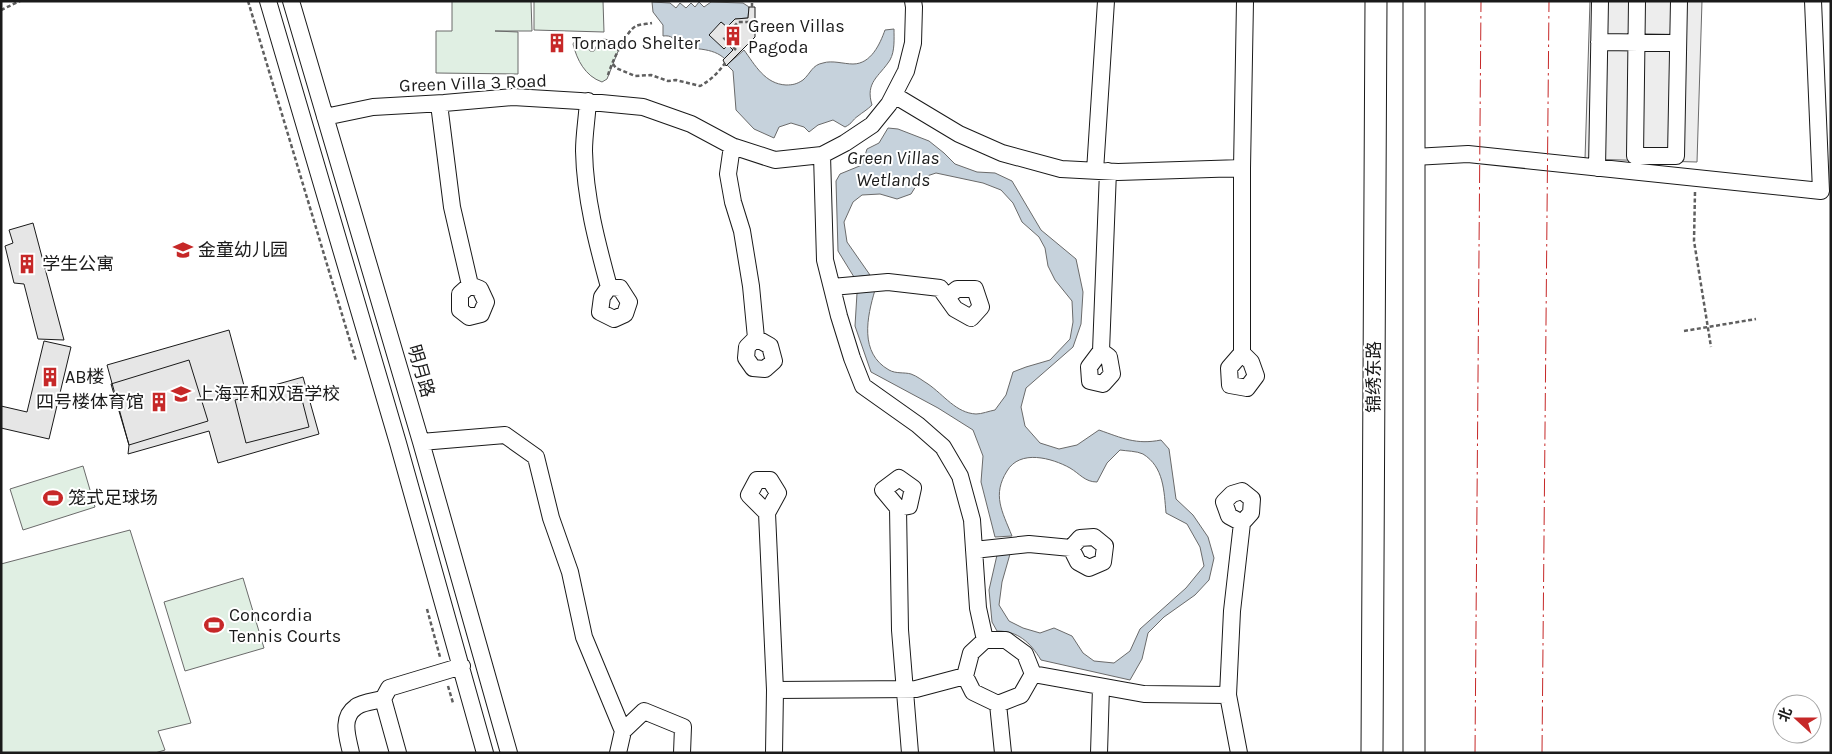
<svg xmlns="http://www.w3.org/2000/svg" width="1832" height="754" viewBox="0 0 1832 754" font-family="Karla,'Noto Sans SC',sans-serif">
  <style>
    .green { fill: #e0efe3; stroke: #6a6a6a }
    .parking { fill: #ededed; stroke: #6a6a6a }
    .water { fill: #c6d2dc; stroke: #6a6a6a }
    .building { fill: #e6e6e6; stroke: #1a1a1a }
    .lines { fill: none; stroke-linecap: round; stroke-linejoin: round }
    .minor-casing { stroke: #1a1a1a; stroke-width: 18 }
    .major-casing { stroke: #1a1a1a; stroke-width: 23 }
    .path { stroke: #5f5f5f; stroke-width: 2.5; stroke-dasharray: 4 2.5; stroke-linecap: butt }
    .minor { stroke: #fff; stroke-width: 16 }
    .major { stroke: #fff; stroke-width: 21 }
    .power { stroke: #c62828; stroke-width: 1; stroke-dasharray: 18 4 2.5 4; stroke-linecap: butt }
    .labels { text-anchor: middle; stroke-width: 4; stroke-linejoin: round; paint-order: stroke }
    .poi-label { font-size: 18px; fill: #1a1a1a; stroke: #fff; text-anchor: start }
    .street-label { font-size: 18px; fill: #1a1a1a; stroke: #fff }
    .water-label { font-size: 19px; font-style: italic; fill: #1a1a1a; stroke: #fff }
  </style>
  <rect width="100%" height="100%" fill="#fff"/>
  <!-- green -->
  <path class="green" d="M452 1H531L532 31H495L518 32V74L436 73V31H452Z
    M534 1H603L604 32 534 30Z
    M582 38 590 51H594L597 45 603 39C612 40 615 42 619 49L607 79 602 82C585 76 577 60 573 44L576 39Z
    M83 466 95 507 23 530 10 489Z
    M130 530 191 723 158 731 165 750 155 753H1V564Z
    M243 578 264 648 185 671 164 602Z"/>
  <!-- parking -->
  <path class="parking" d="M1590 1H1702L1697 162 1585 159Z"/>
  <!-- water -->
  <path class="water" d="M652 2 670 3 676 8 680 3 686 8 691 3 695 7 699 2 704 7 711 2 743 3 749 7 748 18 735 19 727 27 721 22 728 45 733 50 725 59C713 47 692 49 675 47 676 38 671 35 663 36V25L653 12Z
    M894 29C894 39 895 51 890 60 879 77 865 82 872 105 867 110 863 112 858 116 852 120 853 123 845 127L833 120 818 125 809 132 804 127 791 123 779 127 774 138 754 129 736 110 733 71 727 65 744 50C755 65 765 84 786 85 793 85 797 84 803 80 811 73 812 65 823 63 832 60 844 64 853 64 871 64 880 44 885 30Z
    M888 128 898 129 929 141 944 153 955 164 977 172 995 173 1012 181 1041 230 1076 259 1083 292 1081 324 1073 347 1026 388 1021 407 1025 426 1040 443 1059 449 1077 445 1099 430C1122 438 1136 445 1161 440L1169 449 1176 499 1193 515 1208 537 1214 558 1209 580 1195 595 1164 617 1148 633 1142 659 1130 680 1041 660C1030 642 1018 631 997 631L992 622 989 590 997 555 1010 554 1002 582 999 605 1009 621 1023 628 1040 633 1054 628 1072 636 1083 653 1094 661 1114 663 1130 651 1140 629 1186 588 1204 566 1200 547 1187 524 1166 513C1164 491 1164 467 1143 454 1137 451 1126 451 1120 450L1107 463 1097 482C1085 482 1080 474 1070 468 1052 458 1020 449 1007 471 992 495 1002 511 1012 536L995 537 981 482 983 456 973 430 938 408 871 372 855 326 857 293 875 290C867 317 859 353 889 370 896 374 904 372 911 374 917 376 923 381 928 384 944 395 956 413 976 414 982 414 989 411 995 410L1006 395 1013 372 1026 367 1050 360 1070 339 1073 322 1072 301 1055 280 1048 266 1045 248 1039 237 1022 222 1013 203 1001 190 983 183 936 173 921 178 911 194 897 199 880 194 862 195 853 202 844 222 847 242 870 275 854 277 838 251 836 181 840 174 862 165 867 149 879 143Z"/>
  <!-- building -->
  <path class="building" d="M749 7H755V37L726 66 723 60 733 50 728 45 724 49 709 35 721 22 727 27 735 19 748 18Z
    M552 34H562V53H552Z
    M33 223 64 340 38 339 24 284 14 283 5 246 13 243 9 230Z
    M229 330 246 393 303 377 319 434 218 463 209 431 128 454 129 445 107 365Z
    M44 341 71 347 49 439 1 428V406L27 412Z
    M189 360 208 421 129 445 111 384Z
    M298 384 309 427 246 443 235 400Z"/>
  <g class="lines">
    <defs>
      <path id="minor" d="M268 1 398 443 485 753
        M291 1 421 442 509 753
        M1637 1 1635 156H1676L1679 1
        M1599 42 1678 43
        M894 95 959 134 1002 153 1061 169 1118 172 1242 168V353L1229 368 1230 385 1247 388 1256 376 1251 362 1242 353
        M588 101C587 118 584 135 584 151 585 198 597 243 609 287L602 297 600 312 614 319 625 314 629 302 620 288 609 287
        M439 104 452 207 470 285 460 294V310L469 317 481 314 486 302 480 289 470 285
        M325 117 373 107 444 103 513 97 580 101 643 107 691 124 732 146 775 160 822 155 845 143 872 125 889 104 906 71 913 43 914 7 913 1
        M732 146 728 174 733 202 742 231 751 286 756 338 747 347 746 358 753 368 765 369 774 361 770 346 756 338
        M822 155 825 260 839 316 852 358 863 386 918 425 943 447 960 476 972 520 978 608 985 640
        M1414 157 1468 154 1821 191 1813 1
        M1242 168 1245 1
        M1597 168 1600 1
        M1095 171 1106 1
        M832 287 888 282 940 288 955 309 971 318 981 307 975 289H957L947 297
        M1101 351 1109 357 1112 374 1103 384 1090 381 1089 367 1101 351 1108 171
        M421 442 505 435 536 457 551 518 570 572 584 637 623 731 618 753
        M898 508 909 506 913 488 899 478 883 490 898 508 900 630 910 753
        M767 513 778 493 770 480H757L749 495 767 513 775 690
        M974 550 1029 544 1071 548 1078 562 1089 568 1103 562 1105 546 1094 537 1080 538 1071 548
        M985 640H1006L1025 654 1033 674 1021 695 998 704 973 692 965 676 971 653Z
        M1033 674 1144 694 1228 695
        M998 704 1003 753
        M623 731 644 711 683 727 682 753
        M351 753C348 738 340 718 356 707 362 702 376 701 383 699
        M398 753 383 699 389 688 462 666
        M774 753 775 690 916 689 965 676
        M1099 753 1101 687
        M1239 753 1228 695 1232 611 1242 523 1251 513 1252 499 1242 491 1232 494 1224 502 1229 516 1242 523"/>
      <path id="major" d="M1372 753 1376 1
        M1414 753V1"/>
    </defs>
    <!-- minor casing -->
    <use href="#minor" class="minor-casing"/>
    <!-- major casing -->
    <use href="#major" class="major-casing"/>
    <!-- path -->
    <path class="path" d="M248 1 356 361
      M752 7V1
      M1 10 20 1
      M736 50 724 38 738 22H751
      M613 64 616 68 635 76 651 75 668 81 676 80 700 86C711 80 718 73 725 63
      M608 75C611 64 626 31 636 26 641 24 647 24 652 23
      M1695 192 1694 241 1711 347
      M1684 331 1756 319
      M427 609 440 657
      M448 686 453 703"/>
    <!-- minor -->
    <use href="#minor" class="minor"/>
    <!-- major -->
    <use href="#major" class="major"/>
    <!-- power -->
    <path class="power" d="M1475 753 1481 1
      M1542 753 1549 1"/>
  </g>
  <!-- icons -->
  <defs>
    <symbol id="building-bare" viewBox="-9 -9 18 18"><path d="M-4-6H4V6H1V3H-1V6H-4ZM-2.5-4.3h1.7v1.8h-1.7ZM.8-4.3h1.7v1.8H.8ZM-2.5-1h1.7V.8h-1.7ZM.8-1h1.7V.8H.8Z" fill="#c62828" stroke="#fff" stroke-width="2.5" paint-order="stroke"/></symbol>
    <symbol id="school-bare" viewBox="-9 -9 18 18"><path d="M0-5L7-2L0 1L-7-2ZM-4 1L0 2.5L4 1V4Q0 6-4 4Z" fill="#c62828" stroke="#fff" stroke-width="2.5" paint-order="stroke"/></symbol>
    <symbol id="stadium-bare" viewBox="-9 -9 18 18"><path d="M0-5a6.5 5 0 1 0 0 10a6.5 5 0 1 0 0-10ZM-3.5-1.8h7v3.6h-7Z" fill="#c62828" stroke="#fff" stroke-width="2.5" paint-order="stroke"/></symbol>
  </defs>
  <g fill-rule="evenodd">
    <use href="#building-bare" x="719" y="22" width="28" height="28"/>
    <use href="#building-bare" x="543" y="29" width="28" height="28"/>
    <use href="#school-bare" x="169" y="236" width="28" height="28"/>
    <use href="#building-bare" x="13" y="250" width="28" height="28"/>
    <use href="#building-bare" x="36" y="363" width="28" height="28"/>
    <use href="#school-bare" x="167" y="380" width="28" height="28"/>
    <use href="#building-bare" x="145" y="388" width="28" height="28"/>
    <use href="#stadium-bare" x="39" y="484" width="28" height="28"/>
    <use href="#stadium-bare" x="200" y="611" width="28" height="28"/>
  </g>
  <g class="labels">
    <!-- poi labels -->
    <g class="poi-label">
      <text x="748" y="32">Green Villas<tspan x="748" dy="21">Pagoda</tspan></text>
      <text x="572" y="49">Tornado Shelter</text>
      <text x="198" y="256">金童幼儿园</text>
      <text x="42" y="270">学生公寓</text>
      <text x="65" y="383">AB楼</text>
      <text x="196" y="400">上海平和双语学校</text>
      <text x="144" y="408" text-anchor="end">四号楼体育馆</text>
      <text x="68" y="504">笼式足球场</text>
      <text x="229" y="621">Concordia<tspan x="229" dy="21">Tennis Courts</tspan></text>
    </g>
    <!-- street labels -->
    <g class="street-label">
      <text transform="translate(473 83) rotate(-2)" y="6">Green Villa 3 Road</text>
      <text transform="translate(421 371) rotate(74)" y="6">明月路</text>
      <text transform="translate(1374 377) rotate(-90)" y="6">锦绣东路</text>
    </g>
    <!-- water labels -->
    <g class="water-label">
      <text x="893" y="164">Green Villas<tspan x="893" dy="22">Wetlands</tspan></text>
    </g>
  </g>
  <!-- border -->
  <rect width="1832" height="754" fill="none" stroke="#1a1a1a" stroke-width="5"/>
  <!-- north arrow -->
  <g transform="translate(1797 719) rotate(291)"><circle r="24" fill="#ffffff" stroke="#a3a3a3"/>
  <path d="M0-4L9 19L0 12L-9 19Z" fill="#c62828"/>
  <text y="-8" font-size="14" font-weight="bold" text-anchor="middle" fill="#1a1a1a">北</text>
  </g>
</svg>
